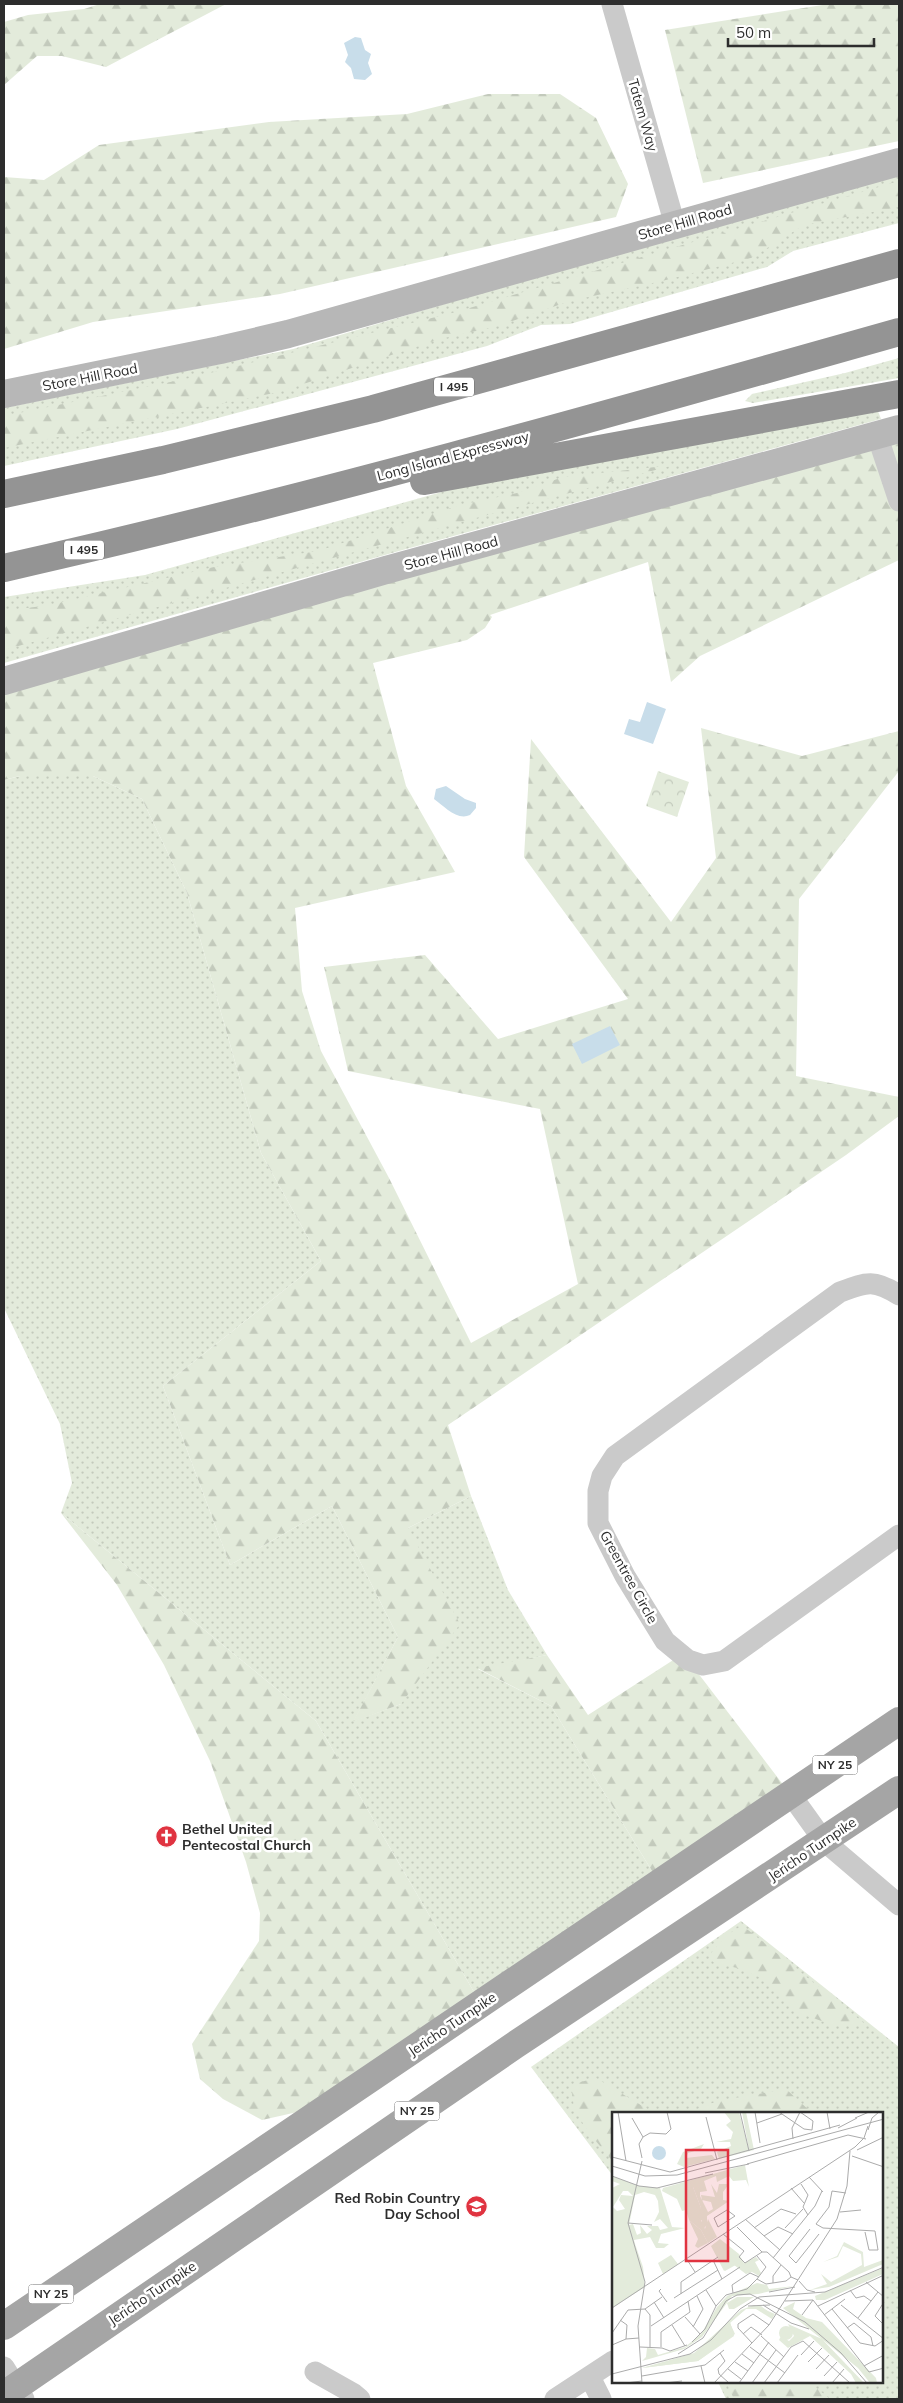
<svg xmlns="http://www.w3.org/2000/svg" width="903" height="2403" viewBox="0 0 903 2403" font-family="Mulish,sans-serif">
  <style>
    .grass { fill: url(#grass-dots) }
    .forest { fill: url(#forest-firs) }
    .park { fill: url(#park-crowns) }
    .water { fill: #c8ddea }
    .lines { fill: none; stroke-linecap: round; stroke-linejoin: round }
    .minor { stroke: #cacaca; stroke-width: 21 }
    .secondary { stroke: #b7b7b7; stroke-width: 28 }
    .primary { stroke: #a5a5a5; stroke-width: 28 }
    .motorway { stroke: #949494; stroke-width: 28 }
    .labels { text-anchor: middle; stroke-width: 5; stroke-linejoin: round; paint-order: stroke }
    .shield { fill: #fff; stroke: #6c6c6c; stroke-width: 1 }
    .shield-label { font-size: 12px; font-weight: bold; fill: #2d2d2d }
    .street-label { font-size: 14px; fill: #2d2d2d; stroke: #fff }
    .poi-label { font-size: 14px; font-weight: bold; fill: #2d2d2d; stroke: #fff; text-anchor: start }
    .inset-road { fill: none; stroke: #ababab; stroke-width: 1 }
    .view { fill: #e03340; fill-opacity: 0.15; stroke: #e03340; stroke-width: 2.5 }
    .inset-edge { fill: none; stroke: #2d2d2d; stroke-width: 2.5 }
  </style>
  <defs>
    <pattern id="grass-dots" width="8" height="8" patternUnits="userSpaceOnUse" patternTransform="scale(1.25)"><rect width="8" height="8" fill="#e3ebdb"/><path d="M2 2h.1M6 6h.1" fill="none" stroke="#c3cabc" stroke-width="1.8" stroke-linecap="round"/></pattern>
    <pattern id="forest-firs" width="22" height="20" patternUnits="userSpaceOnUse" patternTransform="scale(1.25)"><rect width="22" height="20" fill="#e3ebdb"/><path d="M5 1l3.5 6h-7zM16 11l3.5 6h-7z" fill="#c3cabc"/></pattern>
    <pattern id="park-crowns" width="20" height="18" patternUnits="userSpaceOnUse" patternTransform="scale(1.25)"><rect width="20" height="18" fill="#e3ebdb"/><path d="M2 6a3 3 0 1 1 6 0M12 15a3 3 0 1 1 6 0" fill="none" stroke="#c3cabc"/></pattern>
  </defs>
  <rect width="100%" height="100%" fill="#fff"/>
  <!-- grass -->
  <path class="grass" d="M899 172V223L793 251 767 267 570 324 541 325 487 346 177 429 4 466V408L293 349 690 231Z
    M899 358V378L753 403 745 401 752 394 845 373Z
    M878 411 881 419 399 551 4 663V597L145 575 456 488Z
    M20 776H93L142 799 187 893 261 1153 321 1261 163 1386 230 1565 332 1506 398 1637 354 1721 401 1704 408 1528 471 1496 508 1590 547 1655 478 1669 551 1706 660 1884 481 2004 316 1721 61 1513 72 1483 60 1424 4 1308V780Z
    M741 1921 899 2047V2399H726L718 2382H882V2113H613V2176L531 2067Z"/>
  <!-- forest -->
  <path class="forest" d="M100 4H226L106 67 62 56H37L4 85V22L28 15 84 9Z
    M829 4H899V141L703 183 665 30Z
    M488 94H560L596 118 628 184 616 217 280 294 93 322 4 349V177L44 180 99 145 269 122 407 114Z
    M899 181V207L804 225 751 258 662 281 570 301 498 326 440 339 279 392 4 448V416L190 378 456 312Z
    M899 429V560L700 656 671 682 648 562 490 615 492 617 485 628 467 640 373 663 406 786 455 872 295 908 302 991 321 1051 389 1178 471 1343 578 1284 540 1109 348 1071 324 967 425 955 498 1039 628 999 524 857 531 739 671 922 716 858 701 728 802 756 899 731V771L799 899 796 1076 899 1097V1116L846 1155 448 1425 471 1496 408 1528 460 1624 401 1704 353 1722 398 1637 332 1506 230 1565 163 1386 321 1261 261 1153 187 893 142 799 93 776H20L4 780V681Z
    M674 465 476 518 4 650V611L50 605 214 567 318 551 460 505 517 493 563 477Z
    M61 1513 316 1721 481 2004 333 2104 262 2120 223 2099 200 2079 192 2044 259 1941 260 1913 246 1862 210 1761 164 1665 117 1585Z
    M547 1655 588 1715 681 1655 688 1660 791 1795 660 1884 551 1706 477 1668Z
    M741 1926 748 1930 865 2024H830L799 2013 759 1977 741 1969 713 1962 711 1953 727 1935Z
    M596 2078 654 2113H613V2162C597 2141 566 2112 573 2084Z
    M786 2089 812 2113H685L718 2101Z
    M726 2382H809L830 2399H734Z"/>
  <!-- park -->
  <path class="park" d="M658 771 689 782 677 817 646 806Z"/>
  <!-- water -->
  <path class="water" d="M355 37 361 38 365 50 371 54 368 63 372 74 365 80 354 79 351 68 345 62 348 55 344 43Z
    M647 702 666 709 653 744 624 734 629 719 640 722Z
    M446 786 465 799 476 803V808L470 815C457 821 444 806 434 799L436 789Z
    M610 1026 620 1045 582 1064 572 1044Z"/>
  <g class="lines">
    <!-- minor -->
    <path class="minor" d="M612 4 675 225
      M877 435 899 501
      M899 1295C874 1279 867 1282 840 1292L615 1456 602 1476 598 1491V1523L625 1576 665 1641 688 1660 703 1665 724 1661 899 1535
      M791 1795 824 1841 899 1905
      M4 2367 24 2399
      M315 2372 354 2394 360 2399
      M590 2377 601 2399
      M555 2399 613 2361"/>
    <!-- secondary -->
    <path class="secondary" d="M4 394 220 350 288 334 899 162
      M4 681 386 570 899 429"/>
    <!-- primary -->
    <path class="primary" d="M4 2326 899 1721
      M4 2395 515 2045 899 1790"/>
    <!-- motorway -->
    <path class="motorway" d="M424 481 899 394
      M4 494 163 460 373 409 899 263
      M4 568C305 500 602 416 899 332"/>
  </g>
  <!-- icons -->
  <defs>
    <symbol id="church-disc" viewBox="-11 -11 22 22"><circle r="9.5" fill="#e03340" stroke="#fff"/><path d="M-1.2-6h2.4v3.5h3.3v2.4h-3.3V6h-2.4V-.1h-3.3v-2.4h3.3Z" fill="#fff"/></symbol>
    <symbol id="school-disc" viewBox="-11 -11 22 22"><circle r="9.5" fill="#e03340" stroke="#fff"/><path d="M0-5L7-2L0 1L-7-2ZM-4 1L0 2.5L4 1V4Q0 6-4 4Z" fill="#fff"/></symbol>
  </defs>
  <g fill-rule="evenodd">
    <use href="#church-disc" x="154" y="1824" width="25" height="25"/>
    <use href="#school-disc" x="464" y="2194" width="25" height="25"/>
  </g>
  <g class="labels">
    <!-- shield labels -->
    <g class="shield">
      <rect x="434" y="377.5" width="40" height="19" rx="4"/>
      <rect x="64" y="540.5" width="40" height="19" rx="4"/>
      <rect x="812.5" y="1755.5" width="45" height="19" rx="4"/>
      <rect x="394.5" y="2101.5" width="45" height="19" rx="4"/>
      <rect x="28.5" y="2284.5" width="45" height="19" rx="4"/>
    </g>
    <g class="shield-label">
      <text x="454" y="391">I 495</text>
      <text x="84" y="554">I 495</text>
      <text x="835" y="1769">NY 25</text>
      <text x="417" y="2115">NY 25</text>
      <text x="51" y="2298">NY 25</text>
    </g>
    <!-- street labels -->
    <g class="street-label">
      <text transform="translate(643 115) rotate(74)" y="5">Tatem Way</text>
      <text transform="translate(685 222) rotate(-16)" y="5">Store Hill Road</text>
      <text transform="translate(90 377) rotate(-11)" y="5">Store Hill Road</text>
      <text transform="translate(453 456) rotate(-15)" y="5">Long Island Expressway</text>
      <text transform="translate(451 553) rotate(-15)" y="5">Store Hill Road</text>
      <text transform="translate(629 1577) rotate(61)" y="5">Greentree Circle</text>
      <text transform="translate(812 1849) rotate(-34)" y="5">Jericho Turnpike</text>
      <text transform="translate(452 2024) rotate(-34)" y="5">Jericho Turnpike</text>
      <text transform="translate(152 2293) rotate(-34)" y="5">Jericho Turnpike</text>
    </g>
    <!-- poi labels -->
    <g class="poi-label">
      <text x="182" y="1834">Bethel United<tspan x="182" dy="16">Pentecostal Church</tspan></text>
      <text x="460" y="2203" text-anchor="end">Red Robin Country<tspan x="460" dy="16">Day School</tspan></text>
    </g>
  </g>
  <!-- overview -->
  <g transform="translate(612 2112)">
    <rect width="271" height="271" fill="#fff"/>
    <path d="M75 74 81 75 89 96 85 110 89 108 93 117 96 107 105 125 96 131 89 118 77 108 74 98 70 99 65 87 50 79 51 76ZM108 127 127 142 132 151 144 145 147 148 143 150 149 161 147 164 140 160 134 162 122 153 112 159 99 134ZM59 143 66 152 51 162 46 151ZM125 185H142L122 197H117L115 191ZM142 193 163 202 160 207 144 197H134L118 211 123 222 86 249 30 256 82 241 129 198ZM167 221a7 7 0 1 1 14 0a7 7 0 1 1-14 0Z" fill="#e3ebdb"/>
    <path d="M112 0H127L137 38 130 0H134L142 38 107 47 105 40 119 34 118 30H104L119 27 121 20 114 13 119 9ZM92 32 89 37 76 41 74 46 100 43 103 47 72 55 65 52 71 40ZM133 53 137 75 134 68 121 69 117 64 105 70 104 64 92 69 95 79 88 80V84L96 100 101 97 99 90 90 88 89 83 103 85 99 72 105 81 107 72H117L111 80V88L117 89 95 104V113L90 118V108L85 111 82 102 89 96 81 75 57 78 51 76ZM0 64 27 74 48 76 60 115 73 116 49 122 46 131 57 132 52 136H44L38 125 22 128 23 137 0 135V76L8 72 0 69ZM11 79H16L21 84 9 83 7 88 13 97 5 99 1 95ZM32 80 43 83 46 89 47 100 42 110 48 107 56 116 48 118 46 114H35L40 118 35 122 28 113 29 121 25 123 21 112 17 113 23 83ZM77 108 89 118 96 131 86 136 83 134 86 127ZM232 130 251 140 252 155 271 148V152L217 175 198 178 215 172 209 162 219 170 250 153 249 142 231 134 226 145 211 150 225 144ZM101 135 112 136 107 140 113 149 123 146 129 150 113 159ZM271 156V162L213 188H204L203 184ZM145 171 155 173 157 177 182 174 146 182 120 184 90 225 72 237 30 249 34 245 35 236 43 237 46 243 73 235 89 222 105 195 115 184ZM183 190 181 197 194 206 210 210 264 266 265 271H258L246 256 171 196ZM149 194 161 203 160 206 145 197H134L118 210 122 224 86 249 30 256 74 245 76 249 84 248 98 239 97 232 103 227 107 230 116 223V219L110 220 116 212 128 200 140 194ZM176 212 210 227 252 271H244L239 262 198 224 176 236 167 228 169 224 177 229 182 224Z" fill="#e3ebdb" fill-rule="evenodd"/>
    <path d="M22 129 31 155 33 175 0 196V134Z" fill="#e3ebdb"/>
    <path d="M40 41a7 7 0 1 1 14 0a7 7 0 1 1-14 0Z" fill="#c8ddea"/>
    <path class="inset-road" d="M6 0 14 49M128 0 137 39M143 0 148 31M167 0 192 17 200 18 201 9 188 0M215 0 218 17M94 5 105 48M20 6 31 25M243 6 257 0M145 11 170 2M226 16 245 6M256 18 260 6 267 0M181 27 180 16 188 0M245 38 272 25M240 44 272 55M0 45 58 60 228 13M30 46 27 32 31 25 38 21 54 22 59 17 55 0M30 49 16 111 33 170 26 214 30 271M135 52 236 23 254 27M0 54 33 64 65 63 272 7M93 61 137 52M0 64 27 74 45 76 101 62M197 65 211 80M189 72 196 83 191 95 196 103M179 76 192 91M234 81 220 79 217 95 204 112 211 116 263 119 266 138H257L253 120M115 98 123 104 106 115 102 106ZM228 100 249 98M133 107 168 138M16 111 40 113M125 115 150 140M142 116 169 97 184 102M173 116 191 97M198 117 177 144 184 151 207 122M111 122 132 139 127 145 133 151 150 140M152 124 166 115 181 122M150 140H155L177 160 179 165M74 146 83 160M161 146 203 94 210 79M101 148 110 167M145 167 154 172 174 169 179 165 186 168M187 169 195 178 203 180M254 170 272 185M161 171V164L169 153M49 177 47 179 55 190M94 178 104 194M238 178 244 186 252 184 259 189M157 180 183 175M121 181 120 173 138 161 147 165M69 182V170L106 145M62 186 106 158M201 188 257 260 272 256M173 189 201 188M42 190 52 206M272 190 263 204 272 213M151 193 179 211 197 217M229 193 272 227M136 194 158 193M206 194 272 163M0 196 243 35 252 26 256 14M33 197 50 185M220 197 248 231 263 234 272 228M190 203 201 188M212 203 233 187M73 205 88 222M246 206 266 180M8 208 15 213 14 227M60 213 73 234M39 214 128 155M81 215 91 197 85 184M235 216 242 211 259 225 261 234M0 221 16 198 33 197 38 203V235M131 222 139 215 150 223M149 224 172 245M80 230 93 217 104 194 114 183 135 177 145 167 154 155 145 144M140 231 126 216V212L141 202 157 213M0 233 14 227 27 226M28 235 50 236 58 239 75 233M49 235V220L78 200 76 189M138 235 173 261M108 241 113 249 106 257 107 262 117 271M66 242 91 226 114 189 125 183 138 182 193 210 229 241 255 271M130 242 142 251M189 243 202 229M123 250 136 259M196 250 210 236M89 254 93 271M252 254 272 243M116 257 129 267M204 257 217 243M0 262 78 242 99 228 128 197 147 185 213 180 272 155M30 264 93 253 112 238M212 264 225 250M14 271 30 269M53 271 70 269M102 271 157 213 225 107 235 74 238 39M127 271 157 230M140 271 164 238M152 271 179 235 191 229 238 271M165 271 186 243M220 271 232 257"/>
    <path class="view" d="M74 38H116V149H74Z"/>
    <rect width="271" height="271" class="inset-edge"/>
  </g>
  <!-- border -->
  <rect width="903" height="2403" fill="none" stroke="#2d2d2d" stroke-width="10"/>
  <!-- scale -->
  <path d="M728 38v8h146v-8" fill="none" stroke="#2d2d2d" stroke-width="2.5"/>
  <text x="736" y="38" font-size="15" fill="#2d2d2d" stroke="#ffffff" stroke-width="4" paint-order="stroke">50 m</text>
</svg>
